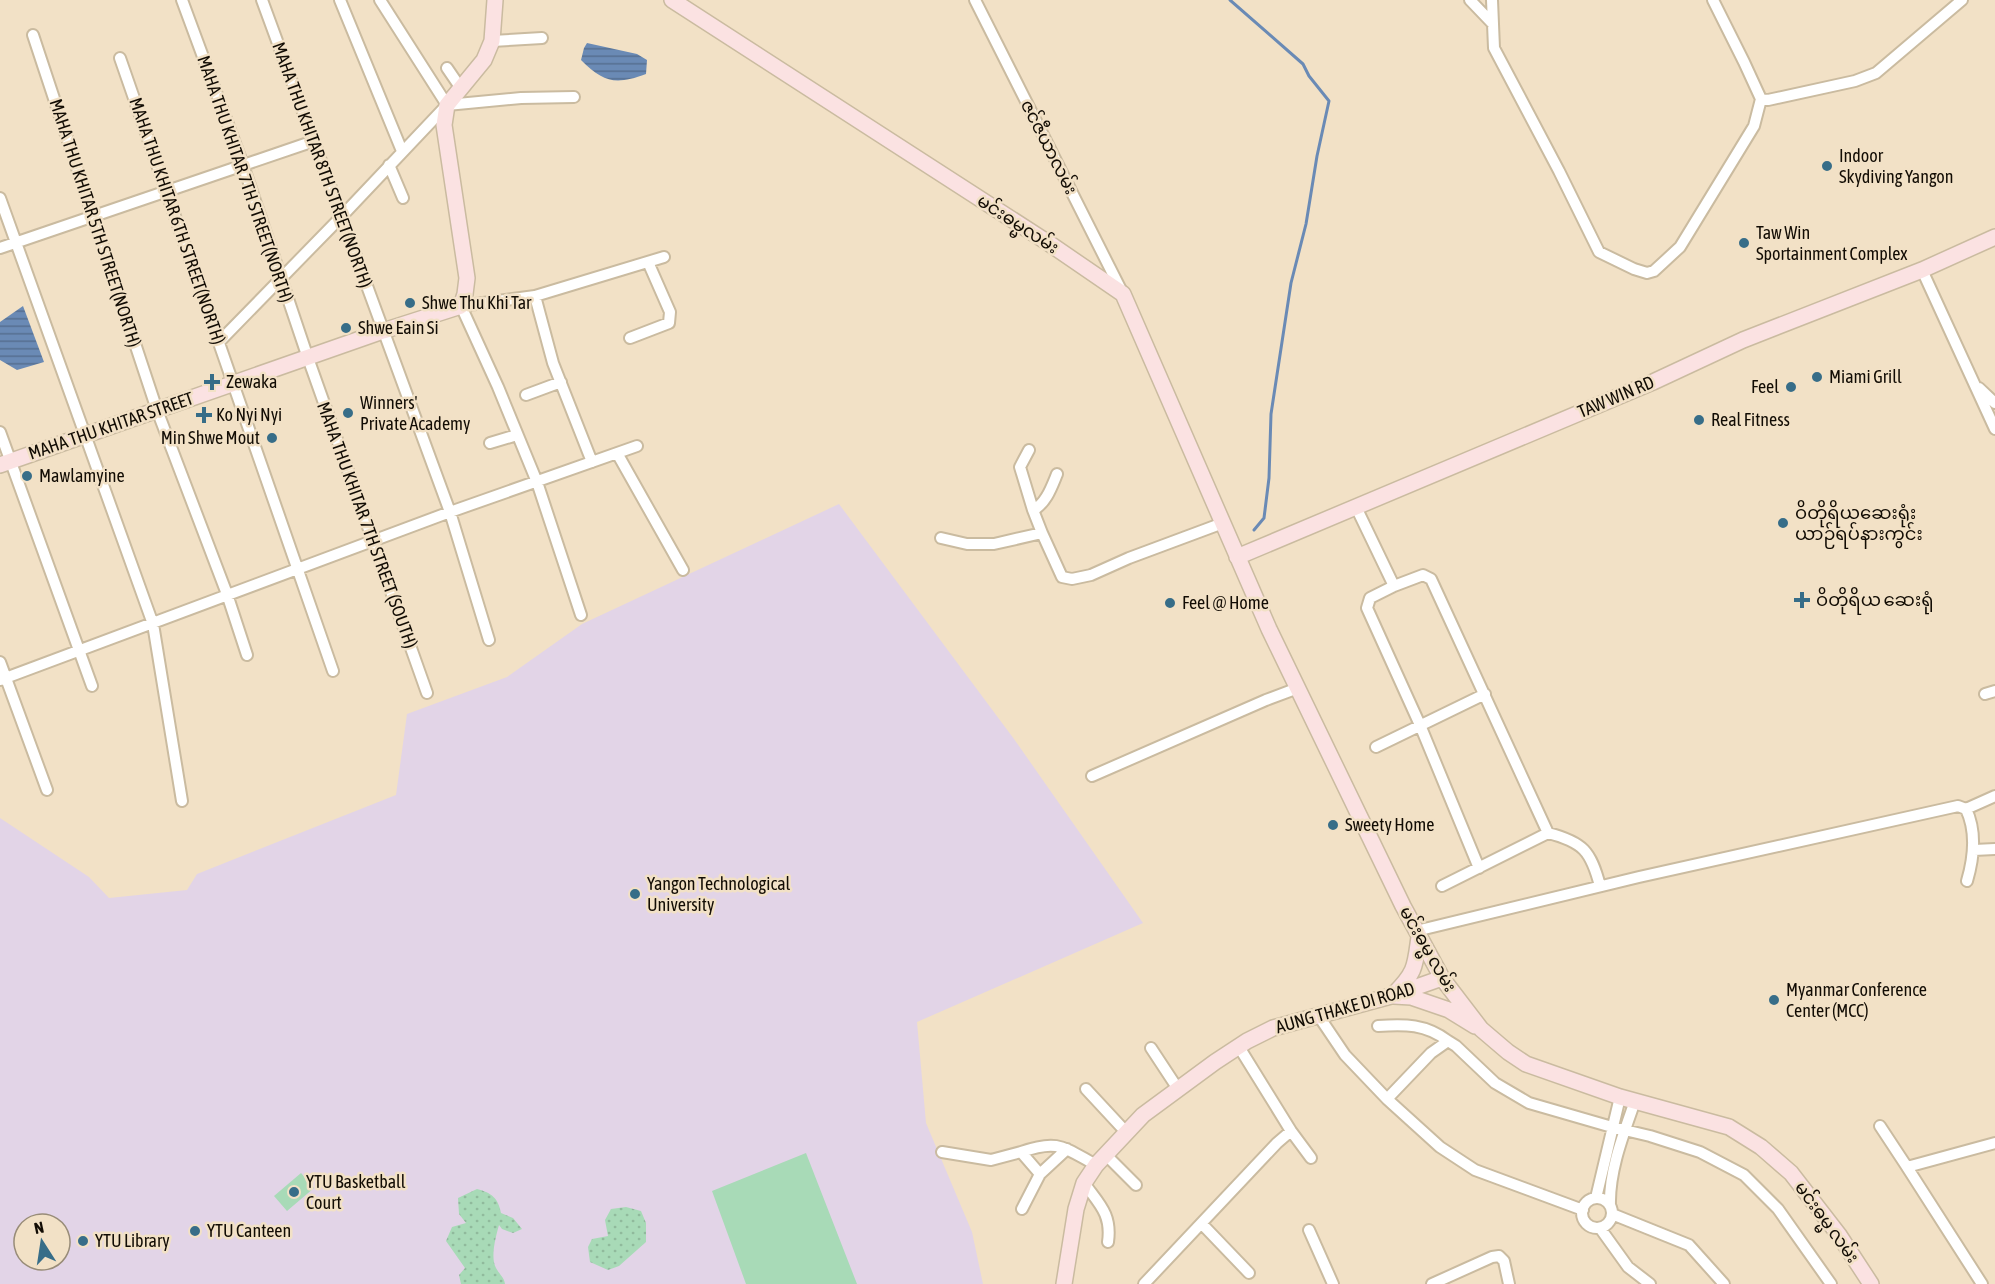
<svg xmlns="http://www.w3.org/2000/svg" width="1995" height="1284" viewBox="0 0 1995 1284" font-family="'Asap Condensed','Noto Sans Myanmar',sans-serif">
  <style>
    .education { fill: #e2d4e7; fill-rule: evenodd }
    .park { fill: url(#park-dots) }
    .pitch { fill: #a8dab7 }
    .water { fill: url(#water-rules) }
    .lines { fill: none; stroke-linecap: round; stroke-linejoin: round }
    .stream { stroke: #6a8ab5; stroke-width: 3 }
    .street-casing { stroke: #cabba0; stroke-width: 14 }
    .secondary-casing { stroke: #cabba0; stroke-width: 18 }
    .street { stroke: #fff; stroke-width: 10 }
    .secondary { stroke: #fbe2e2; stroke-width: 15 }
    .poi-dot { fill: #376d88; stroke: #f2e1c6; stroke-width: 2 }
    .labels { text-anchor: middle; stroke-width: 5; stroke-linejoin: round; paint-order: stroke }
    .street-label { font-size: 18px; fill: #120c04; stroke: #f2e1c6 }
    .poi-label { font-size: 18px; fill: #120c04; stroke: #f2e1c6; text-anchor: start }
  </style>
  <defs>
    <pattern id="park-dots" width="8" height="8" patternUnits="userSpaceOnUse" patternTransform="scale(1.5)"><rect width="8" height="8" fill="#a8dab7"/><path d="M2 2h.1M6 6h.1" fill="none" stroke="#90ba9c" stroke-width="1.8" stroke-linecap="round"/></pattern>
    <pattern id="water-rules" width="6" height="5" patternUnits="userSpaceOnUse" patternTransform="scale(1.5)"><rect width="6" height="5" fill="#6a8ab5"/><path d="M0 2.5h6" fill="none" stroke="#566f91"/></pattern>
  </defs>
  <rect width="100%" height="100%" fill="#f2e1c6"/>
  <!-- education -->
  <path class="education" d="M839 504 1014 739 1143 923 917 1022 926 1123 972 1232 983 1284H0V818L89 877 109 898 187 890 197 874 396 795 407 714 507 677 582 624ZM24 1224H60V1260H24Z"/>
  <!-- park -->
  <path class="park" d="M477 1189C492 1193 498 1198 501 1213L513 1218 522 1229 513 1233 502 1229 499 1225C496 1236 490 1257 496 1268 499 1274 504 1277 505 1284H461L459 1275 465 1268 446 1241 452 1227 466 1223 459 1214 458 1198Z
    M626 1207 641 1211 646 1223V1242L619 1266 608 1270 590 1262 588 1247 592 1239 608 1236 605 1220 611 1209Z"/>
  <!-- pitch -->
  <path class="pitch" d="M806 1153 857 1284H746L712 1191Z
    M301 1173 314 1188 287 1211 274 1196Z"/>
  <!-- water -->
  <path class="water" d="M587 43 637 54 647 60 646 74C616 85 604 83 581 60L584 48Z
    M23 306 44 362 17 370 0 360V322Z"/>
  <g class="lines">
    <!-- stream -->
    <path class="stream" d="M1230 0 1303 64 1309 76 1329 101 1317 156 1306 224 1291 283 1271 414 1269 478 1264 518 1254 530"/>
    <defs>
      <path id="street" d="M182 0 243 165 308 358 427 693
        M262 0 450 512 489 640
        M340 0 402 151
        M380 0 447 105
        M975 0 1122 292
        M1470 0 1493 24
        M1492 0 1494 48 1559 171 1599 252 1634 269 1647 273 1654 271 1680 247 1754 126 1761 99
        M1713 0 1744 62 1761 99 1768 100 1855 81 1876 73 1962 0
        M33 35 157 410 227 594 247 655
        M492 41 542 38
        M120 58 333 671
        M447 68 460 87
        M447 105 521 98 574 97
        M389 165 403 198
        M0 198 153 624 182 801
        M0 248 314 141
        M1922 270 1995 429
        M535 296 553 363 592 462
        M630 338 669 323 670 312 648 262
        M219 342 341 217 447 105
        M1979 388 1995 403
        M526 395 561 382
        M0 432 92 686
        M490 443 517 435
        M1029 450 1020 467 1033 510
        M617 453 683 570
        M1356 507 1394 586 1370 598 1367 608 1420 725 1479 868
        M1042 533 1033 510C1046 504 1052 486 1057 474
        M941 538 967 544H994L1042 533 1062 577 1072 579 1091 575 1129 558 1223 523
        M1394 586 1423 575 1431 579 1548 833
        M581 615 537 482 498 387 461 306 535 296 664 257
        M0 662 47 790
        M0 680 450 512 637 446
        M1985 694 1995 691
        M1376 747 1485 694
        M1092 776 1266 700 1298 688
        M1966 809 1995 796
        M1974 850 1995 849
        M1442 886 1548 833C1583 842 1591 851 1600 886
        M1416 931 1639 877 1958 806 1966 809C1977 832 1974 857 1967 881
        M1318 1015 1345 1055 1387 1099 1440 1147 1475 1170 1583 1210
        M1378 1026C1405 1024 1426 1024 1448 1041
        M1239 1047 1291 1131 1311 1158
        M1151 1048 1178 1089
        M1086 1089 1125 1131
        M1387 1099 1431 1053 1448 1041 1456 1046 1495 1083 1529 1103 1612 1127 1650 1136 1700 1152 1744 1175 1778 1209 1831 1284
        M1880 1126 1907 1167 1995 1143
        M942 1152 991 1160 1021 1152 1040 1174
        M1021 1152C1058 1139 1063 1147 1096 1165
        M1105 1154 1136 1185
        M1907 1167 1982 1284
        M1084 1183C1099 1204 1112 1214 1108 1242
        M1596 1198 1620 1097
        M1582 1213a15 15 0 1 1 30 0a15 15 0 1 1-30 0Z
        M1610 1205C1609 1170 1624 1133 1635 1101
        M1022 1209 1040 1174 1067 1149
        M1612 1214 1689 1245 1724 1284
        M1202 1224 1249 1273
        M1600 1228 1628 1267 1650 1284
        M1309 1230 1333 1284
        M1144 1284 1277 1143 1291 1131
        M1432 1284 1492 1257 1499 1256 1504 1261 1509 1284"/>
      <path id="secondary" d="M672 0 1050 244 1123 294 1269 629 1403 906 1442 978 1481 1029 1508 1052 1526 1064 1620 1097 1729 1127 1761 1147 1791 1173 1839 1235 1871 1284
        M0 465 383 331 461 306 465 294 467 278 444 125 447 105 484 60 492 41 495 0
        M1237 557 1653 382 1743 340 1922 270 1995 237
        M1394 994C1416 972 1415 966 1419 937
        M1394 996 1411 997 1449 1010 1475 1026
        M1064 1284 1076 1209 1084 1183 1096 1165 1143 1115 1215 1062 1247 1041 1273 1028 1391 996 1442 978"/>
    </defs>
    <!-- street casing -->
    <use href="#street" class="street-casing"/>
    <!-- secondary casing -->
    <use href="#secondary" class="secondary-casing"/>
    <!-- street -->
    <use href="#street" class="street"/>
    <!-- secondary -->
    <use href="#secondary" class="secondary"/>
  </g>
  <!-- markers -->
  <g class="poi-dot">
    <circle cx="1827" cy="166" r="6"/>
    <circle cx="1744" cy="243" r="6"/>
    <circle cx="410" cy="303" r="6"/>
    <circle cx="346" cy="328" r="6"/>
    <circle cx="1817" cy="377" r="6"/>
    <path d="M209 373h6v6h6v6h-6v6h-6v-6h-6v-6h6z"/>
    <circle cx="1791" cy="387" r="6"/>
    <circle cx="348" cy="413" r="6"/>
    <path d="M201 406h6v6h6v6h-6v6h-6v-6h-6v-6h6z"/>
    <circle cx="1699" cy="420" r="6"/>
    <circle cx="272" cy="438" r="6"/>
    <circle cx="27" cy="476" r="6"/>
    <circle cx="1783" cy="523" r="6"/>
    <path d="M1799 591h6v6h6v6h-6v6h-6v-6h-6v-6h6z"/>
    <circle cx="1170" cy="603" r="6"/>
    <circle cx="1333" cy="825" r="6"/>
    <circle cx="635" cy="894" r="6"/>
    <circle cx="1774" cy="1000" r="6"/>
    <circle cx="294" cy="1192" r="6"/>
    <circle cx="195" cy="1231" r="6"/>
    <circle cx="83" cy="1241" r="6"/>
  </g>
  <g class="labels">
    <!-- street labels -->
    <g class="street-label">
      <text transform="translate(1049 147) rotate(63)" y="6">ဇင်ဇီယာလမ်း</text>
      <text transform="translate(322 165) rotate(70)" y="6">MAHA THU KHITAR 8TH STREET(NORTH)</text>
      <text transform="translate(245 179) rotate(71)" y="6">MAHA THU KHITAR 7TH STREET(NORTH)</text>
      <text transform="translate(177 221) rotate(71)" y="6">MAHA THU KHITAR 6TH STREET(NORTH)</text>
      <text transform="translate(95 223) rotate(72)" y="6">MAHA THU KHITAR 5TH STREET(NORTH)</text>
      <text transform="translate(1018 224) rotate(33)" y="6">မင်းဓမ္မလမ်း</text>
      <text transform="translate(1616 397) rotate(-23)" y="6">TAW WIN RD</text>
      <text transform="translate(111 426) rotate(-19)" y="6">MAHA THU KHITAR STREET</text>
      <text transform="translate(367 525) rotate(70)" y="6">MAHA THU KHITAR 7TH STREET (SOUTH)</text>
      <text transform="translate(1428 949) rotate(60)" y="6">မင်းဓမ္မ လမ်း</text>
      <text transform="translate(1345 1008) rotate(-16)" y="6">AUNG THAKE DI ROAD</text>
      <text transform="translate(1827 1222) rotate(54)" y="6">မင်းဓမ္မ လမ်း</text>
    </g>
    <!-- poi labels -->
    <g class="poi-label">
      <text x="1839" y="162">Indoor<tspan x="1839" dy="21">Skydiving Yangon</tspan></text>
      <text x="1756" y="239">Taw Win<tspan x="1756" dy="21">Sportainment Complex</tspan></text>
      <text x="422" y="309">Shwe Thu Khi Tar</text>
      <text x="358" y="334">Shwe Eain Si</text>
      <text x="1829" y="383">Miami Grill</text>
      <text x="226" y="388">Zewaka</text>
      <text x="1779" y="393" text-anchor="end">Feel</text>
      <text x="360" y="409">Winners'<tspan x="360" dy="21">Private Academy</tspan></text>
      <text x="216" y="421">Ko Nyi Nyi</text>
      <text x="1711" y="426">Real Fitness</text>
      <text x="260" y="444" text-anchor="end">Min Shwe Mout</text>
      <text x="39" y="482">Mawlamyine</text>
      <text x="1795" y="519">ဝိတိုရိယဆေးရုံး<tspan x="1795" dy="21">ယာဉ်ရပ်နားကွင်း</tspan></text>
      <text x="1816" y="606">ဝိတိုရိယ ဆေးရုံ</text>
      <text x="1182" y="609">Feel @ Home</text>
      <text x="1345" y="831">Sweety Home</text>
      <text x="647" y="890">Yangon Technological<tspan x="647" dy="21">University</tspan></text>
      <text x="1786" y="996">Myanmar Conference<tspan x="1786" dy="21">Center (MCC)</tspan></text>
      <text x="306" y="1188">YTU Basketball<tspan x="306" dy="21">Court</tspan></text>
      <text x="207" y="1237">YTU Canteen</text>
      <text x="95" y="1247">YTU Library</text>
    </g>
  </g>
  <!-- north arrow -->
  <g transform="translate(42 1242) rotate(348)"><circle r="28" fill="#f2e1c6" stroke="#988c78" stroke-width="1.5"/>
  <path d="M0-4.5L10 22L0 15L-10 22Z" fill="#376d88"/>
  <text y="-9" font-size="16" font-weight="bold" text-anchor="middle" fill="#120c04">N</text>
  </g>
</svg>
